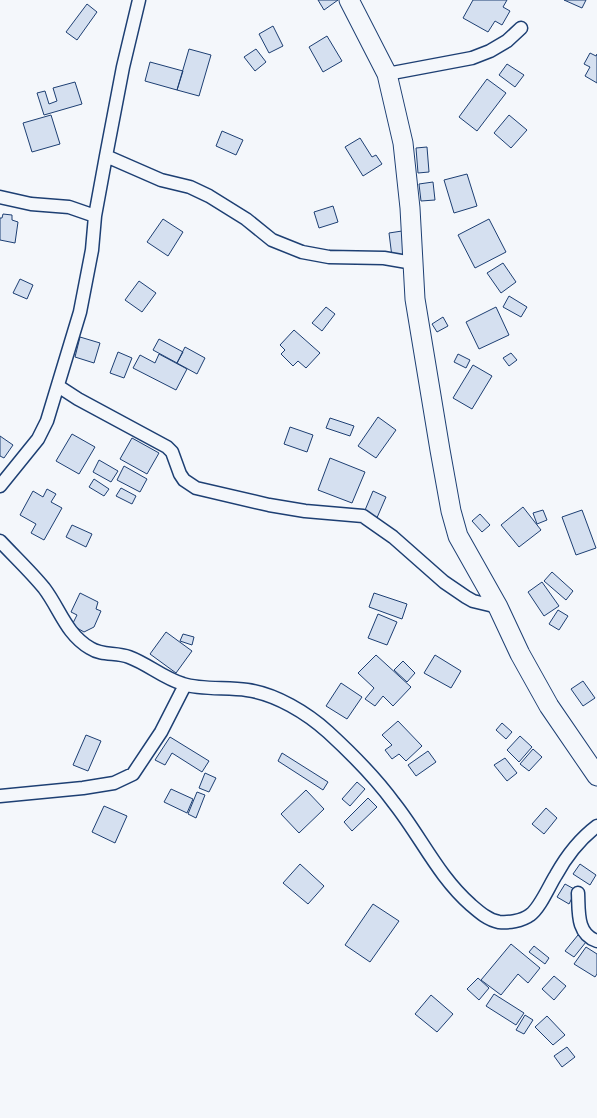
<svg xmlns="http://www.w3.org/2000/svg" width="597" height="1118" viewBox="0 0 597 1118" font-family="'PT Sans Narrow',sans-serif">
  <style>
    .building { fill: #d5e0f0; stroke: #1d3f73 }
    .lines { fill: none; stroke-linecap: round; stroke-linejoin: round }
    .street-casing { stroke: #1d3f73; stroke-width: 15 }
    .secondary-casing { stroke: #1d3f73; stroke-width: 21 }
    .street { stroke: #f4f7fb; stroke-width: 12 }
    .secondary { stroke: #f4f7fb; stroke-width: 19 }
  </style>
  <rect width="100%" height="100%" fill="#f4f7fb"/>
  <!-- building -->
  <path class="building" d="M318 0H338L324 10Z
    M473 0H507L503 7 510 11 502 25 495 21 488 32 463 18Z
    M564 0H586L582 8Z
    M87 4 97 12 77 40 66 32Z
    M273 26 283 46 269 53 259 34Z
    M327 36 342 61 323 72 309 47Z
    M189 49 211 55 199 96 177 90Z
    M256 49 266 62 255 71 244 57Z
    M590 53 596 56 597 54V83L585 76 590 67 584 64Z
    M150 62 183 71 177 90 145 81Z
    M507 64 524 75 515 87 499 75Z
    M487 79 506 93 477 131 459 117Z
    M75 82 82 104 44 115 37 93 45 91 49 104 57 101 53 88Z
    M51 115 60 144 32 152 23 123Z
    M509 115 527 130 511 148 494 133Z
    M222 131 243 140 236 155 216 146Z
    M360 138 372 157 376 155 382 164 363 176 345 147Z
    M427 147 429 172 418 173 416 148Z
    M467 174 477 206 454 213 444 180Z
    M433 182 435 200 421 201 419 184Z
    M333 206 338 222 319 228 314 212Z
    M3 214 12 215V220L18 222 15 243 0 240V218H2Z
    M163 219 183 232 168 256 147 242Z
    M489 219 506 252 475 268 458 235Z
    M402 231 406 255 392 257 389 233Z
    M503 263 516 282 501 293 487 273Z
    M20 279 33 285 27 299 13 293Z
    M139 281 156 293 142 312 125 300Z
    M509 296 527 307 521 317 503 307Z
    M326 307 335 314 322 331 312 323Z
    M496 307 509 335 479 349 466 322Z
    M443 317 448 326 437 332 432 324Z
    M294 330 320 353 306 368 298 361 293 366 281 354 285 350 280 345Z
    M80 337 100 343 94 363 75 357Z
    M159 339 183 352 177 363 153 350Z
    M185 347 205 358 197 374 177 363Z
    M118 352 132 358 124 378 110 373Z
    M511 353 517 360 509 366 503 358Z
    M159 354 187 369 176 390 133 368 140 355 155 363Z
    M458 354 470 360 466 368 454 362Z
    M473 365 492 376 472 409 453 398Z
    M378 417 396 430 376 458 358 446Z
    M330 418 354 426 350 436 326 428Z
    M290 427 313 435 307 452 284 444Z
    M72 434 95 447 79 474 56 461Z
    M0 436 13 445 4 458 0 456Z
    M132 438 159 453 147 474 120 459Z
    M330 458 365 472 352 503 318 490Z
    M99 460 118 471 111 482 93 472Z
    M124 466 147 479 140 492 117 480Z
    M94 479 109 489 104 496 89 487Z
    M121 488 136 496 132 504 116 496Z
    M47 489 56 494 51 502 62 508 44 540 31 533 36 524 20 515 33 491 43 497Z
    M373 491 386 497 376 520 363 515Z
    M523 507 541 530 519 547 501 525Z
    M543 510 547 520 537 524 533 513Z
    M582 510 596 548 576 555 562 517Z
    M480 514 490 525 482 532 472 521Z
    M72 525 92 534 86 547 66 537Z
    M552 572 573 591 566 600 544 581Z
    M542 582 559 606 544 616 528 592Z
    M80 593 98 602 96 609 101 611 94 627 84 632 72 625 77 615 71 612Z
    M374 593 407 604 402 619 369 607Z
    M558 610 568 616 559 630 549 624Z
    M378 614 397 622 387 645 368 638Z
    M166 632 192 651 176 673 150 654Z
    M183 634 194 637 192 645 180 641Z
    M376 655 411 687 393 706 383 696 375 706 365 699 374 688 358 673Z
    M435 655 461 671 451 688 424 673Z
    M403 661 415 673 407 682 394 670Z
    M583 681 595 698 583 706 571 689Z
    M341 683 362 697 347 719 326 706Z
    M398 721 422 746 406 761 399 754 392 759 385 750 392 745 382 735Z
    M502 723 512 732 506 739 496 730Z
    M86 735 101 741 88 771 73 765Z
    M520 736 532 747 519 762 507 750Z
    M170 737 209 761 202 772 172 753 165 765 155 760Z
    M533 749 542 757 529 771 520 764Z
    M428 751 436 762 416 776 408 765Z
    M282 753 328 782 323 790 278 761Z
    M505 758 517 773 507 781 494 765Z
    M205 773 216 778 209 792 199 788Z
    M357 782 365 789 350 806 342 799Z
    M171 789 193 799 187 813 164 802Z
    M306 790 324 809 299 833 281 814Z
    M197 792 205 795 196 818 188 814Z
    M368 798 377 807 352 831 344 822Z
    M104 806 127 816 115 843 92 832Z
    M546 808 557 818 544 834 532 824Z
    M300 864 324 886 308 904 283 883Z
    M580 864 596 875 590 885 573 874Z
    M565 884 576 890 569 904 557 897Z
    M373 904 399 921 370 962 345 945Z
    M578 935 586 942 574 957 565 951Z
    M511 944 540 968 528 983 518 974 501 995 481 980Z
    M534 946 549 958 545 964 529 952Z
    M586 947 597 954V974L595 977 574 964Z
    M554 976 566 986 554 1000 542 989Z
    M478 978 489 988 479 1000 467 989Z
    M494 994 524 1013 516 1025 486 1006Z
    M431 995 453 1014 437 1032 415 1014Z
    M525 1015 533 1020 524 1034 516 1030Z
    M547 1016 565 1035 553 1045 535 1027Z
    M567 1047 575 1057 562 1067 554 1056Z"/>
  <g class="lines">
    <defs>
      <path id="street" d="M387 74 472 58 490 51 507 41 521 28
        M106 156 161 180 190 187 209 196 246 219 272 240 302 252 329 257 384 258 413 263
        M0 197 31 204 69 207 95 216
        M58 386 78 399 167 447 172 452 180 474 184 480 196 488 269 505 305 511 363 516 393 537 444 582 466 597 473 601 498 607
        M0 486 38 439 47 421 80 312 92 250 95 216 106 156 123 67 139 0
        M0 541C15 557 31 572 44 588 60 609 66 634 90 648 102 656 116 652 129 657 148 664 163 678 183 684 201 690 228 687 247 690 276 694 307 713 328 732 352 754 375 777 394 803 421 837 438 876 471 905 479 912 488 920 499 922 508 923 522 921 530 915 540 908 549 886 556 875 566 857 581 838 597 826
        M0 796 83 788 114 783 133 774 161 732 185 685
        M578 893C579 911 576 934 597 941"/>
      <path id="secondary" d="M349 0 387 74 403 143 410 208 415 299 440 450 451 511 458 536 498 607 520 654 549 706 597 776"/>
    </defs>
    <!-- street casing -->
    <use href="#street" class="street-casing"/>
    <!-- secondary casing -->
    <use href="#secondary" class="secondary-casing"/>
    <!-- street -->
    <use href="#street" class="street"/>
    <!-- secondary -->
    <use href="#secondary" class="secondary"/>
  </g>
</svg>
